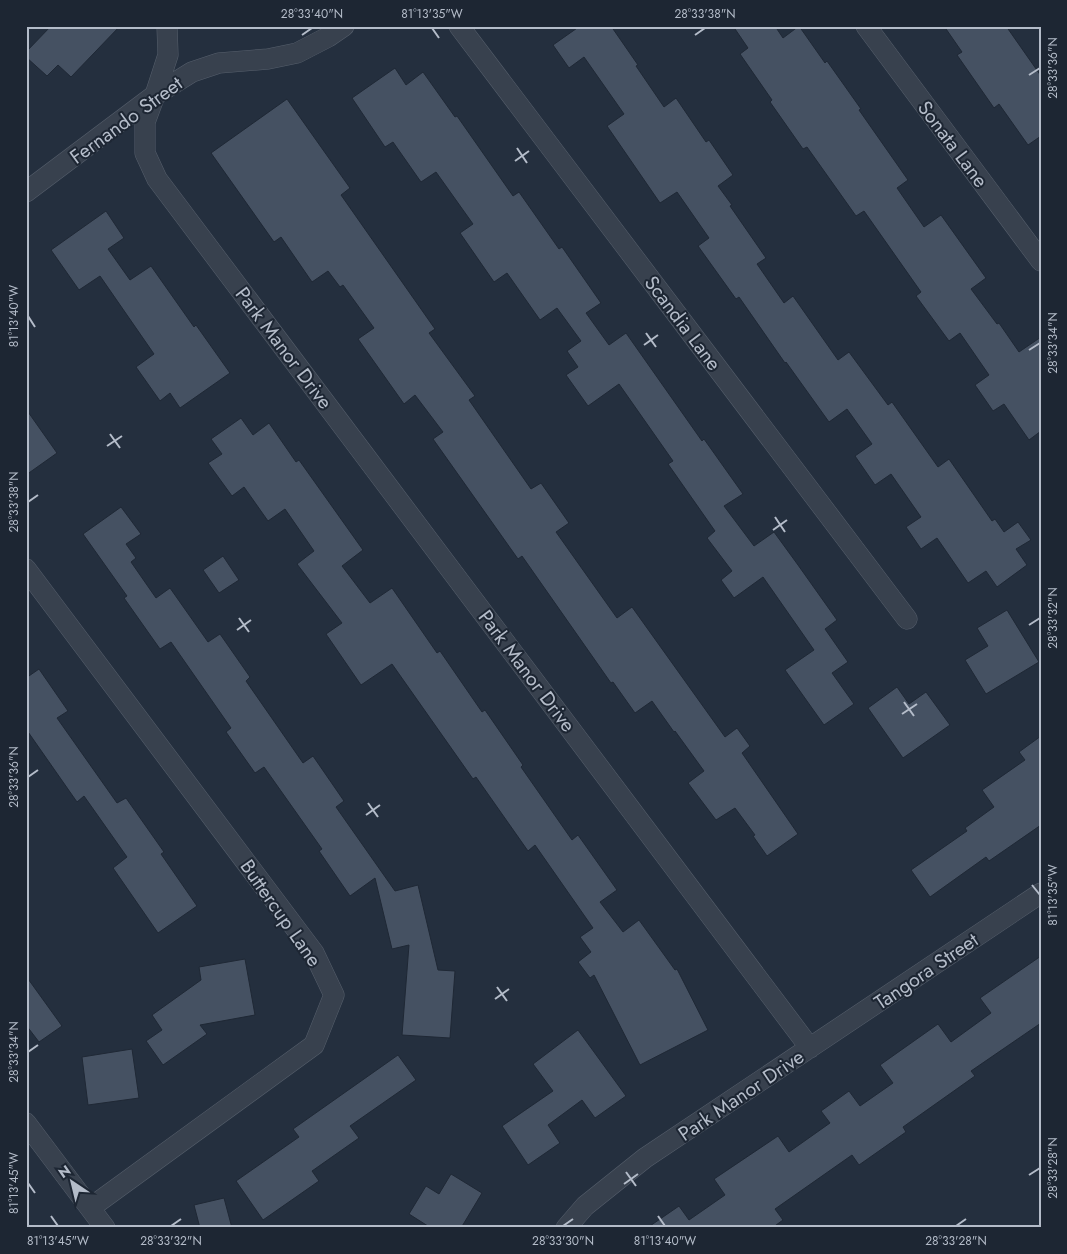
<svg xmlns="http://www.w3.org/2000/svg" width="1067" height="1254" viewBox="0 0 1067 1254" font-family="Jost,sans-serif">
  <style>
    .building { fill: #455162; stroke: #1f2835 }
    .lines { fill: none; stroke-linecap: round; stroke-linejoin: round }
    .minor-casing { stroke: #565f6c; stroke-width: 21 }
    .minor { stroke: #38414e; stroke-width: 20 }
    .ticks { fill: none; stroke: #b4bcc9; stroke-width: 2 }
    .labels { text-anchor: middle; stroke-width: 4; stroke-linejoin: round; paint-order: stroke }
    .street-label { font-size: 20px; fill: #b4bcc9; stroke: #1d2633 }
    .neatline { fill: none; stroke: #b4bcc9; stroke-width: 2 }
    .ticks-label { font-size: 12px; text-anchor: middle; fill: #b4bcc9 }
  </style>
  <rect width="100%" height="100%" fill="#242f3e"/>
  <!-- building -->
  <path class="building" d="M51 26H120L71 77 58 65 47 76 26 57V52Z
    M580 26H611L638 65 636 66 664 107 676 98 706 142 709 140 733 175 718 186 732 205 730 206 766 258 757 264 784 303 793 296 838 360 849 352 888 405 892 402 938 467 949 459 992 521 995 519 1004 532 1018 522 1031 540 1016 549 1027 565 997 587 986 571 968 583 937 538 921 549 906 527 921 517 891 474 875 485 855 456 872 444 847 409 829 422 786 362 785 363 739 297 736 299 698 246 709 238 677 192 660 203 607 126 624 114 584 57 569 68 553 45Z
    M733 26H775L783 38 799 26 825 63 827 61 861 109 859 110 908 180 897 188 924 227 941 215 986 278 971 289 997 324 999 323 1019 352 1041 337V431L1029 440 1004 404 993 411 975 385 989 375 960 333 949 341 916 296 921 292 864 211 856 216 807 147 803 149 770 102 772 100 740 54 748 48Z
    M944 26H1006L1041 76V136L1028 145 999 104 994 108 957 55 962 52Z
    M395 68 406 85 423 72 455 117 457 116 513 196 519 192 559 249 562 247 601 303 586 313 609 345 626 333 702 441 704 439 743 494 724 506 754 546 774 532 798 565 837 620 825 629 848 662 832 673 854 704 824 725 785 670 814 650 763 577 734 598 721 580 732 571 707 538 715 531 668 464 673 461 619 384 588 406 566 375 578 367 567 351 581 341 557 308 540 320 507 273 494 282 460 233 473 224 436 172 421 182 393 142 385 147 352 98Z
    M287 99 350 188 341 195 435 329 429 333 475 396 469 400 531 489 541 483 569 523 556 532 617 618 632 607 725 737 737 728 750 746 742 753 798 834 767 856 753 836 755 835 735 808 716 820 688 783 704 771 675 731 674 732 652 701 635 713 613 682 611 683 522 556 518 559 433 439 443 432 415 395 404 404 358 339 374 328 343 285 340 287 328 271 312 282 281 237 274 242 211 153Z
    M106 211 124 238 108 249 130 280 151 266 194 327 196 325 230 373 180 408 170 393 160 401 136 367 154 354 100 276 79 290 51 250Z
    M26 409 57 453 26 475Z
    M241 418 253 435 269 423 296 462 299 460 363 550 342 566 370 603 392 588 437 653 440 651 482 712 485 710 523 765 521 767 572 840 578 835 617 890 600 902 623 932 639 920 675 970 677 969 708 1030 640 1065 594 975 590 978 578 962 591 952 580 937 593 928 535 845 528 851 476 777 473 779 392 664 361 685 326 634 342 623 297 564 314 551 285 509 268 521 244 487 232 496 208 463 222 454 211 439Z
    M121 507 141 534 126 544 136 558 131 562 156 598 170 588 208 642 220 634 250 677 246 681 303 763 313 756 344 801 336 807 395 891 418 885 438 970 455 971 450 1038 402 1035 409 945 392 949 375 878 350 896 319 851 322 849 264 767 255 773 226 732 231 728 171 642 160 649 124 598 127 596 83 534Z
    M223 556 239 580 219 593 203 570Z
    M1007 610 1039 662 986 694 965 660 988 646 977 628Z
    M39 669 68 711 57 718 117 803 126 798 164 852 161 854 197 906 158 933 113 868 127 857 84 796 77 802 26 729V678Z
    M897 687 909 704 926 692 950 725 903 758 868 708Z
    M1041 736V825L989 861 986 857 930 897 911 870 967 831 965 828 994 807 982 790 1025 760 1019 752Z
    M1041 956V1023L971 1071 975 1076 903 1127 906 1132 859 1165 852 1155 775 1209 783 1220 772 1228H647L679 1206 689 1220 725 1195 714 1179 778 1136 789 1152 830 1123 821 1111 849 1091 860 1106 893 1083 880 1065 938 1024 951 1042 991 1013 980 998Z
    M245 959 255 1015 200 1025 207 1034 163 1065 146 1041 162 1030 152 1015 201 980 199 967Z
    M26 976 62 1026 39 1042 26 1025Z
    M578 1030 626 1096 595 1118 582 1100 548 1125 560 1143 528 1165 502 1126 553 1091 533 1064Z
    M132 1049 139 1098 88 1105 82 1057Z
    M398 1055 416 1080 350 1126 359 1138 312 1171 319 1181 263 1220 236 1181 299 1137 293 1129Z
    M451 1174 482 1193 461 1228H431L409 1214 426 1186 439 1194Z
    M224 1198 232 1228H200L194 1205Z"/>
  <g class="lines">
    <defs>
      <path id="minor" d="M167 26 168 55 155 95 145 122V153L157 179 810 1048
        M459 26 907 619
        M866 26 1041 261
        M26 192 155 95 192 72 219 63 268 59 297 53 328 37 344 26
        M26 569 314 953 334 995 314 1045 90 1208
        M26 1123 105 1228
        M566 1228 585 1206 645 1158 1041 893"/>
    </defs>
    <!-- minor casing -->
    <use href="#minor" class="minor-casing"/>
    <!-- minor -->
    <use href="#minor" class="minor"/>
  </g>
  <!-- ticks -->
  <path class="ticks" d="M432 28 439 38M302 35 312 28M695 35 705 28M1029 75 1040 68M517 148 527 163M515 161 529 151M28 316 35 327M646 333 656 347M644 345 658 335M1029 350 1040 343M110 434 120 448M107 446 122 436M28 502 38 495M775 517 785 532M773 530 787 520M239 618 249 632M1029 625 1040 618M237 630 251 620M904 702 914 716M902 714 917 704M28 777 38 770M368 803 378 817M366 815 380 805M1032 885 1040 895M497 987 507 1001M495 999 509 989M28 1052 38 1045M626 1172 636 1186M1029 1175 1040 1168M28 1183 35 1193M624 1184 638 1174M51 1216 58 1226M658 1216 665 1226M171 1226 181 1219M563 1226 573 1219M956 1226 966 1219"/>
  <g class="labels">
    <!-- street labels -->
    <g class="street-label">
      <text transform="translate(126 120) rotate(-36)" y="7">Fernando Street</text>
      <text transform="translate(953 144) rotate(53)" y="7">Sonata Lane</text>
      <text transform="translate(683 323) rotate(53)" y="7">Scandia Lane</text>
      <text transform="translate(284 348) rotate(53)" y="7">Park Manor Drive</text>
      <text transform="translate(527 671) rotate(53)" y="7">Park Manor Drive</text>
      <text transform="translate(281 913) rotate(55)" y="7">Buttercup Lane</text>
      <text transform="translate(926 971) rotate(-34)" y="7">Tangora Street</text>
      <text transform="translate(741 1095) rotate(-34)" y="7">Park Manor Drive</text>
    </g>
  </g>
  <!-- border -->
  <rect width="1067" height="1254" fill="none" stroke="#1d2633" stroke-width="55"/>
  <!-- north arrow -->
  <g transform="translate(72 1182) rotate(325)" stroke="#1d2633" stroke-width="4" paint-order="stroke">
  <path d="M0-4L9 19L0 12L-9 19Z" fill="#b4bcc9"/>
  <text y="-8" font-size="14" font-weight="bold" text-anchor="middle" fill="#b4bcc9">N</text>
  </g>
  <rect x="28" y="28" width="1012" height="1198" class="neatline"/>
  <g class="ticks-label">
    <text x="312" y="18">28°33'40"N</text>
    <text x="432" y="18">81°13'35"W</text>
    <text x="705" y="18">28°33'38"N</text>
    <text transform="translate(1053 68) rotate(-90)" y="4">28°33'36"N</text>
    <text transform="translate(14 316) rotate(-90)" y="4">81°13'40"W</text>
    <text transform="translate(1053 343) rotate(-90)" y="4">28°33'34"N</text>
    <text transform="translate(14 502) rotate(-90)" y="4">28°33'38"N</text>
    <text transform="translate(1053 618) rotate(-90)" y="4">28°33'32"N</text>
    <text transform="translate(14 777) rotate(-90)" y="4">28°33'36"N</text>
    <text transform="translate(1053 895) rotate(-90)" y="4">81°13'35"W</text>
    <text transform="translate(14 1052) rotate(-90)" y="4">28°33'34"N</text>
    <text transform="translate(1053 1168) rotate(-90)" y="4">28°33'28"N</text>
    <text transform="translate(14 1183) rotate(-90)" y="4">81°13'45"W</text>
    <text x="58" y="1245">81°13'45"W</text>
    <text x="171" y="1245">28°33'32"N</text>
    <text x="563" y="1245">28°33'30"N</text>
    <text x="665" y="1245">81°13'40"W</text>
    <text x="956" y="1245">28°33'28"N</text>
  </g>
</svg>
